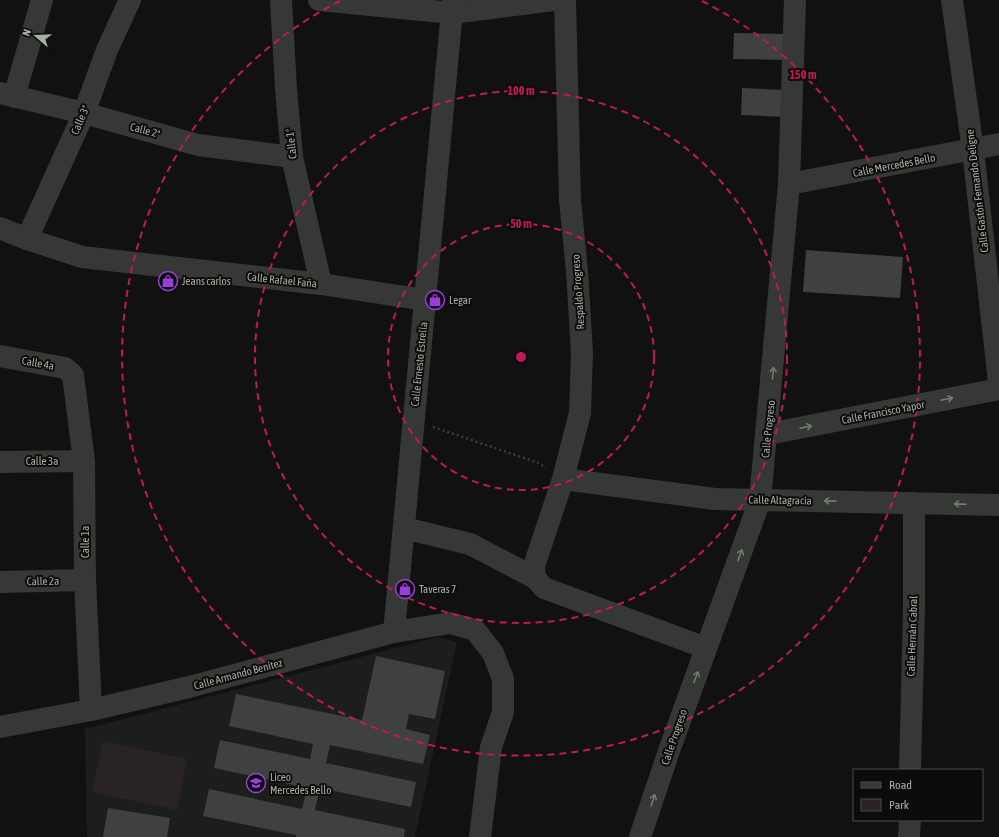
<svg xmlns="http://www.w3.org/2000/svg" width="999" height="837" viewBox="0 0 999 837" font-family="'Asap Condensed',sans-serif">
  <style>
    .built { fill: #1c1e1c }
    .green { fill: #2a2323 }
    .building { fill: #3e413d }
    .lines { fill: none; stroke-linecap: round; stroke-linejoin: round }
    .path { stroke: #3a3d38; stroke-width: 2.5; stroke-dasharray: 2 3; stroke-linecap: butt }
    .minor { stroke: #353834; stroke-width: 22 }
    .oneway { stroke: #747a71 }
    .ring { fill: none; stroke: #c2185b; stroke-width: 2; stroke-dasharray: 7 5 }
    .labels { text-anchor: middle; stroke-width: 4; stroke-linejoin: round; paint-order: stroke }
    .street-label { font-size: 11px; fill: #a8b0a3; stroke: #0b0c0b }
    .poi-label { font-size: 11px; fill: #a8b0a3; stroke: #0b0c0b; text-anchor: start }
    .centre { fill: #c2185b; stroke: #0b0c0b; stroke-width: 2 }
    .ring-label { font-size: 12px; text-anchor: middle; font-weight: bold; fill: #c2185b; stroke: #0b0c0b; stroke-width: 4; stroke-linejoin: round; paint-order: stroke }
  </style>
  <rect width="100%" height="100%" fill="#101110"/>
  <!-- built -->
  <path class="built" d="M438 637 457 642 415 837H87L85 729Z"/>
  <!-- green -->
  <path class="green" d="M103 741 187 759 177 810 92 792Z"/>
  <!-- building -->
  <path class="building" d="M734 33 785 34 784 60 733 59Z
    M742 88 786 90 785 117 741 115Z
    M806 250 903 257 900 298 803 292Z
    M376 656 445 671 435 719 409 714 406 729 430 735 423 764 330 745 326 763 416 782 411 807 320 788 315 810 405 829 404 837H296V835L203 816 209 789 302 809 307 788 214 768 220 740 310 759 313 744 229 726 236 694 362 720Z
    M108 808 170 818 167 837H103Z"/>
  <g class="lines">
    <!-- path -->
    <path class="path" d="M433 427 539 463 546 468"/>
    <!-- minor -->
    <path class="minor" d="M281 0 286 88 292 157 321 284
      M319 0 452 13 553 0
      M952 0 973 150 999 382
      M0 93 84 113 198 145 292 157
      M14 97 42 0
      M789 184 999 144
      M0 228 27 239 82 257 321 284 425 300
      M27 239 84 113 107 50 130 0
      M0 356 65 368 73 375 84 461 85 580 91 710
      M768 434 999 389
      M0 462 84 461
      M563 479 715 499 999 505
      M404 528 470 544 535 578 544 588 706 648
      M535 578 534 566 563 479 580 413 582 353 577 271 570 200 565 0
      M0 582 85 580
      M394 632 453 0
      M0 727 91 710 189 687 394 632 450 623 475 630 493 653 503 679V712L491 747 480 837
      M910 770 914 610V503
      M640 837 670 748 760 500 789 184 795 0
      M909 837 910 820"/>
  </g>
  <!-- one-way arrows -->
  <defs><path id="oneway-shaft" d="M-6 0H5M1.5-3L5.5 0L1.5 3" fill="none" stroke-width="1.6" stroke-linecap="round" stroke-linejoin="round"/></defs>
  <g class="oneway">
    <use href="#oneway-shaft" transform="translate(773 373) rotate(-85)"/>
    <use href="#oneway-shaft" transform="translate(947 399) rotate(-11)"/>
    <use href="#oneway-shaft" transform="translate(806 427) rotate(-11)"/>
    <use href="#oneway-shaft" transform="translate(830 501) rotate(-179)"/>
    <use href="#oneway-shaft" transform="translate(960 504) rotate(-178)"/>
    <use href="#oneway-shaft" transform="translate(740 555) rotate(-70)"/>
    <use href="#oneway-shaft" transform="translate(696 677) rotate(-70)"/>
    <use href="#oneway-shaft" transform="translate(653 800) rotate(-72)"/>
  </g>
  <!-- distance rings -->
  <g class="ring">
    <circle cx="521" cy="357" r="133"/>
    <circle cx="521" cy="357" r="266"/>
    <path d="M702 1A399 399 0 1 1 340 1"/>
  </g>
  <!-- icons -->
  <defs>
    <symbol id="shop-ring" viewBox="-11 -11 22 22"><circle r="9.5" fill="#0b0c0b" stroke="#993edb" stroke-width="1.5"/><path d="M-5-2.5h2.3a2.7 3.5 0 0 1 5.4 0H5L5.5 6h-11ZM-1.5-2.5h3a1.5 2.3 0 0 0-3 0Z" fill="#993edb"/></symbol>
    <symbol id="school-ring" viewBox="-11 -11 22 22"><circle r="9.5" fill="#0b0c0b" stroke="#993edb" stroke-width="1.5"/><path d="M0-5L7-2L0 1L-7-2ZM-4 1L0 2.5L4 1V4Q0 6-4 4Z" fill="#993edb"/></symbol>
  </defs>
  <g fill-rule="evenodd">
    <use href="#shop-ring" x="157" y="270" width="22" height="22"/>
    <use href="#shop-ring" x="424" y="289" width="22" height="22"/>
    <use href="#shop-ring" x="394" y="578" width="22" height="22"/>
    <use href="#school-ring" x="245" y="772" width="22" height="22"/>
  </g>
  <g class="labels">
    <!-- street labels -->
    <g class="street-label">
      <text transform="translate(80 120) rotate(-67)" y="4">Calle 3ª</text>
      <text transform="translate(145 130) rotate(15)" y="4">Calle 2ª</text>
      <text transform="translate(291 144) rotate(-97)" y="4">Calle 1ª</text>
      <text transform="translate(894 165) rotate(-11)" y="4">Calle Mercedes Bello</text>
      <text transform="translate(977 191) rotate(-97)" y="4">Calle Gastón Fernando Deligne</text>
      <text transform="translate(282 280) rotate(6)" y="4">Calle Rafael Faña</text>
      <text transform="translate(578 292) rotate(-94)" y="4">Respaldo Progreso</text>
      <text transform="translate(38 363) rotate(10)" y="4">Calle 4a</text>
      <text transform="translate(419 364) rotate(-84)" y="4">Calle Ernesto Estrella</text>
      <text transform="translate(883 412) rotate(-11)" y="4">Calle Francisco Yapor</text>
      <text transform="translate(768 429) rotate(-84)" y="4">Calle Progreso</text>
      <text x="42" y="465">Calle 3a</text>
      <text transform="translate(780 500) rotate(1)" y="4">Calle Altagracia</text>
      <text transform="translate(85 542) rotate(-90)" y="4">Calle 1a</text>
      <text transform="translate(43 581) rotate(-1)" y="4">Calle 2a</text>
      <text transform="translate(912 636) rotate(-88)" y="4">Calle Hernán Cabral</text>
      <text transform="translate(238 674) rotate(-15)" y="4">Calle Armando Benítez</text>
      <text transform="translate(674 737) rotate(-71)" y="4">Calle Progreso</text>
    </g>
    <!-- poi labels -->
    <g class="poi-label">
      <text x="182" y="285">Jeans carlos</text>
      <text x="449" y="304">Legar</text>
      <text x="419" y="593">Taveras 7</text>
      <text x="270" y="781">Liceo<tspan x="270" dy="13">Mercedes Bello</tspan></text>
    </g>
  </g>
  <circle cx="521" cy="357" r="6" class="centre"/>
  <g class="ring-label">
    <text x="803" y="79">150 m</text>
    <text x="521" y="95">100 m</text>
    <text x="521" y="228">50 m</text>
  </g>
  <!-- legend -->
  <rect x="853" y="769" width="130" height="52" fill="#0b0c0b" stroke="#4a4e48"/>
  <rect x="861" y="782" width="20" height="6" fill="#353834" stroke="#4a4e48"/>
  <text x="889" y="789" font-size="12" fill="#a8b0a3">Road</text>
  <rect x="861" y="799" width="20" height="12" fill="#2a2323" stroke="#4a4e48"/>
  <text x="889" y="809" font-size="12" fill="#a8b0a3">Park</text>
  <!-- north arrow -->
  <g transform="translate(36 36) rotate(289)" stroke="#0b0c0b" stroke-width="3" paint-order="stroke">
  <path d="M0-3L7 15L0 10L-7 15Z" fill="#a8b0a3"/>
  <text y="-6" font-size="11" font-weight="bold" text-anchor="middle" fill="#a8b0a3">N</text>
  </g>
</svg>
